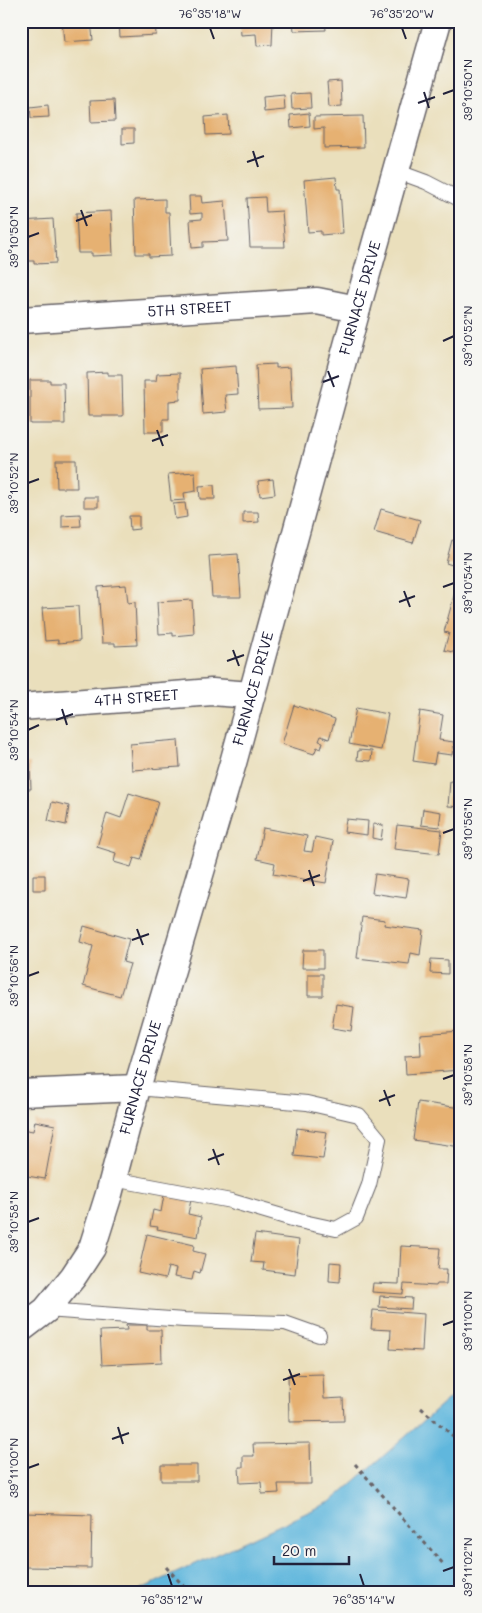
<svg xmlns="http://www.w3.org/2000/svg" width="482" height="1613" viewBox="0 0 482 1613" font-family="Mali,sans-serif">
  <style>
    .water { fill: #61b7dd; stroke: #426c8c }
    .building { fill: #e6b172 }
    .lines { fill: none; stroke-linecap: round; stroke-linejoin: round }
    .service-casing { stroke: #686468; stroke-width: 16 }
    .minor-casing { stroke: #686468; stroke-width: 29 }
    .path { stroke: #686468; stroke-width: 3; stroke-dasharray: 4 4; stroke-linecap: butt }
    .service { stroke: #fff; stroke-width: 14 }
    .minor { stroke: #fff; stroke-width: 26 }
    .ticks { fill: none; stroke: #22223b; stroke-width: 2 }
    .labels { text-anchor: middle; stroke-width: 4; stroke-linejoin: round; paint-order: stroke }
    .street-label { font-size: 15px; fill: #22223b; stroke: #f6f6f2 }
    .neatline { fill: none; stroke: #22223b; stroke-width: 2 }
    .ticks-label { font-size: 12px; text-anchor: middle; fill: #22223b }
  </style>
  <rect width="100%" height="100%" fill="#f6f6f2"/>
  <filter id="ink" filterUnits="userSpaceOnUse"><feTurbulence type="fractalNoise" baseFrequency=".02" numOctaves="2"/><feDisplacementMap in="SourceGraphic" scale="10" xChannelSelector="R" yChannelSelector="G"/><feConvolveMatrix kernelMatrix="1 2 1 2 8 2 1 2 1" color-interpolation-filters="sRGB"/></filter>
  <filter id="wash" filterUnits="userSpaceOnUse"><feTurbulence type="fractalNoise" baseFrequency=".0096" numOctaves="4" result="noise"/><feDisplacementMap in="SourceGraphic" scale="20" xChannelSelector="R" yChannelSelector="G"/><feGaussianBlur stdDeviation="1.12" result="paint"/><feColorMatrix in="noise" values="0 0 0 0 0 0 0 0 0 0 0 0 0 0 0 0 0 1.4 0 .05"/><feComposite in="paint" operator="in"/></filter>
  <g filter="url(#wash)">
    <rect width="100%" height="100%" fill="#eadfbc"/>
    <!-- water -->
    <path class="water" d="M461 1388V1592H135L332 1501Z"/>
    <g id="blocks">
      <!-- building -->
      <path class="building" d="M62 21H91L93 40 64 42Z
        M119 21H155L156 35 120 37Z
        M240 21H273L272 45 257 46 256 34 241 35Z
        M293 21H325L326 30 294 31Z
        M341 81 342 106 329 107 327 82Z
        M310 93 311 108 292 109 291 94Z
        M284 95 285 110 264 112 263 97Z
        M114 100 115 121 91 122 90 101Z
        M48 105 49 117 31 118 30 107Z
        M309 113 310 126 291 128 290 115Z
        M228 115 229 134 206 135 205 117Z
        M363 116 364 147 324 148V128L314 129V117Z
        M122 129H134V143L122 144Z
        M336 177 337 189H340L343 233 321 235V231L308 232 304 180Z
        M189 196H201L202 203 225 201 228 241 203 242V247L192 248 190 220 202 219V213L190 214Z
        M265 197 266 212 282 211 285 247H250L247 198Z
        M165 199V212H169L171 256 149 257V254H136L134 200Z
        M111 211 113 255 92 256V253H78L76 213Z
        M53 219 56 263 34 264V261H21V221Z
        M276 364V368L290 367 292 408 258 409 256 365Z
        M236 366 238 394 225 395 227 412 203 414 200 369Z
        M108 372V375H122L123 416H88L87 373Z
        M180 373V400L169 401V419H163V432H145L144 381H156L157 374Z
        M30 380H50V383H64L65 424H30Z
        M56 460H76L77 488H57Z
        M195 472 196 491 184 493 185 500 171 501 168 474Z
        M273 479 275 494 260 496 258 481Z
        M214 485 215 499H200L199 486Z
        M84 497H98V507H84Z
        M185 503 187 517 175 519 173 504Z
        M381 509 420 520 413 543 374 532Z
        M243 512H258L259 522 243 523Z
        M80 514 81 526 62 527V515Z
        M129 516H139V529L130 530Z
        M452 540 461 543V568L446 563Z
        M238 554 241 597H212L209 556Z
        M126 585 128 603 135 602 137 645 115 646V643H102L98 587Z
        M457 585 461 586V654L444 650 449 633 444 632Z
        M192 600 194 634 173 636V633L159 634 157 602Z
        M78 606 80 641 58 643V640L45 641 42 608Z
        M294 705 335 719 329 739 321 736 319 741 323 742 321 749 317 747 314 754 282 744Z
        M356 708 388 714 381 750 349 744Z
        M420 711 443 715 439 740 454 742 452 755 436 753 434 764 413 761Z
        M178 740 180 767 132 770 130 744Z
        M358 750 372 751 371 761 357 760Z
        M21 763H30L31 789H21Z
        M450 781 461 782V807L448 806Z
        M129 793 158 802 141 860 134 858 131 867 114 862 116 853 97 847 107 813 121 818Z
        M52 802 69 806 66 825 48 821Z
        M423 809 441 812 439 827 421 825Z
        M346 819 368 821 367 835 344 832Z
        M373 824 383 825 381 840 372 838Z
        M397 825 442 830 439 854 394 849Z
        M263 828 307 836 304 851 312 852 315 837 333 841 326 883 273 874 275 863 257 859Z
        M375 874 409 879 406 898 372 893Z
        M33 875H45V890H33Z
        M362 917 385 920 384 925 423 930 420 955 411 953 409 964 357 958Z
        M84 926 129 939 123 962 130 964 120 996 83 986 93 946 80 942Z
        M303 950H323V968H302Z
        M431 959 448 960V974L430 973Z
        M308 974H323V996H308Z
        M336 1004 354 1007 351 1031 332 1028Z
        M461 1031V1070L406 1074 405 1056 421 1055 420 1034Z
        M418 1102 461 1108V1147L413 1140Z
        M35 1121 55 1125 45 1179 21 1175V1129L33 1131Z
        M297 1128 327 1132 323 1159 294 1156Z
        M164 1195 191 1200 188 1214 201 1217 198 1237 157 1229 158 1227 150 1226 153 1210 161 1212Z
        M147 1234 194 1245 193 1251 205 1254 200 1273 194 1271 192 1280 174 1277 176 1269 168 1267 165 1279 138 1273Z
        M255 1234 299 1240 295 1274 263 1270 264 1263 251 1262Z
        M401 1246 440 1248 438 1269H447L446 1284H437L436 1286 404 1284 403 1294 372 1292 373 1283 399 1284Z
        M330 1262 341 1263 340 1282 329 1281Z
        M380 1296 412 1298 411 1309 379 1307Z
        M373 1310 424 1314 422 1351 390 1349 391 1330 371 1329Z
        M126 1325H147V1330H161L162 1362 102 1365 100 1331 127 1330Z
        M323 1374 324 1399 343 1398 344 1421 289 1422 288 1375Z
        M310 1443 311 1484H278L279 1493 262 1494 261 1482 240 1483 239 1467H243V1456H254L253 1444Z
        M161 1465H197V1481H161Z
        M25 1513 92 1515 91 1568 24 1567Z"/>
    </g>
  </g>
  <g filter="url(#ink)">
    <use href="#blocks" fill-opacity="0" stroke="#686468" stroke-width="1"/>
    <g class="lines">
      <defs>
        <path id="service" d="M396 171 426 182 461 200
          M113 1179 231 1201 299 1221 336 1229 356 1218 369 1185 379 1139 359 1115 307 1103 137 1088
          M46 1310 184 1320 285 1323 319 1335"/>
        <g id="minor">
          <path id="s1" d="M21 320 317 301 357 309"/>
          <path id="s2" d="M21 707 212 692 251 695"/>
          <path d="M21 1093 137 1088"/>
          <path id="s3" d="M21 1329 46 1310 73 1277 92 1248 109 1194 137 1088 233 763 357 309 438 21"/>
        </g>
      </defs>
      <!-- service casing -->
      <use href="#service" class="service-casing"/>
      <!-- minor casing -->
      <use href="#minor" class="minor-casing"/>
      <!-- path -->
      <path class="path" d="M421 1408 461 1443
        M355 1464 445 1566
        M166 1567 189 1592"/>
      <!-- service -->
      <use href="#service" class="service"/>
      <!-- minor -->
      <use href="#minor" class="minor"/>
    </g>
  </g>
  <!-- ticks -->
  <path class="ticks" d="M210 28 214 39M402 28 406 39M424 92 429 108M443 94 454 90M418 103 435 97M253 151 258 167M247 162 264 156M81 210 87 226M76 221 92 215M28 237 39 233M443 341 454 336M328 371 334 387M323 382 339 376M157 430 163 446M152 441 168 435M28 483 39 479M443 587 454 583M404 591 410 607M399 602 415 596M233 650 239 666M227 661 244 655M62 709 67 725M56 720 73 714M28 730 39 725M443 833 454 829M309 870 314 886M303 881 320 875M137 929 143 945M132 940 149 934M28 976 39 972M443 1079 454 1075M384 1090 390 1106M379 1101 395 1095M213 1149 219 1165M208 1160 224 1154M28 1222 39 1218M443 1325 454 1321M289 1369 295 1385M283 1380 300 1374M118 1427 123 1444M112 1439 129 1433M28 1468 39 1464M443 1571 454 1567M168 1574 172 1586M360 1574 364 1586"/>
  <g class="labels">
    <!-- street labels -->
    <g class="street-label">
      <text dy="5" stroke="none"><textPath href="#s3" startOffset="1096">FURNACE DRIVE</textPath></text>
      <text dy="5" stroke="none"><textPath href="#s1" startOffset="169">5TH STREET</textPath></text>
      <text dy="5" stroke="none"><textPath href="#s3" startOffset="691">FURNACE DRIVE</textPath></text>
      <text dy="5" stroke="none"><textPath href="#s2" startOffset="116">4TH STREET</textPath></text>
      <text dy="5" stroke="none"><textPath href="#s3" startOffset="286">FURNACE DRIVE</textPath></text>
    </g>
  </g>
  <!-- margin -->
  <rect width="482" height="1613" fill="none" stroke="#f6f6f2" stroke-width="55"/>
  <!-- scale -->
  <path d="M274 1556v8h75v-8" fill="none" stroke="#22223b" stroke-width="2.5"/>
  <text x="282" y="1556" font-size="15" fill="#22223b" stroke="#f6f6f2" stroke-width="4" paint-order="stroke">20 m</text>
  <rect x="28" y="28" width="426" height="1558" class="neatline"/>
  <g class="ticks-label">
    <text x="210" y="18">76°35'18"W</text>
    <text x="402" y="18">76°35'20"W</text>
    <text transform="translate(468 90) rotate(-90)" y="4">39°10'50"N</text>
    <text transform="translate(14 237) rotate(-90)" y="4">39°10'50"N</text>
    <text transform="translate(468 336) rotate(-90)" y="4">39°10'52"N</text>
    <text transform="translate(14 483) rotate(-90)" y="4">39°10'52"N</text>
    <text transform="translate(468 583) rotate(-90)" y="4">39°10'54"N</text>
    <text transform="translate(14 730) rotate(-90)" y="4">39°10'54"N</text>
    <text transform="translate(468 829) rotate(-90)" y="4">39°10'56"N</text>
    <text transform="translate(14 976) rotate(-90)" y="4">39°10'56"N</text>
    <text transform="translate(468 1075) rotate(-90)" y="4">39°10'58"N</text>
    <text transform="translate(14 1222) rotate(-90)" y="4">39°10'58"N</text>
    <text transform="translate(468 1321) rotate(-90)" y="4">39°11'00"N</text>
    <text transform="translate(14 1468) rotate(-90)" y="4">39°11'00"N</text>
    <text transform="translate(468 1567) rotate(-90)" y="4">39°11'02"N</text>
    <text x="172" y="1604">76°35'12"W</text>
    <text x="364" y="1604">76°35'14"W</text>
  </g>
</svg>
